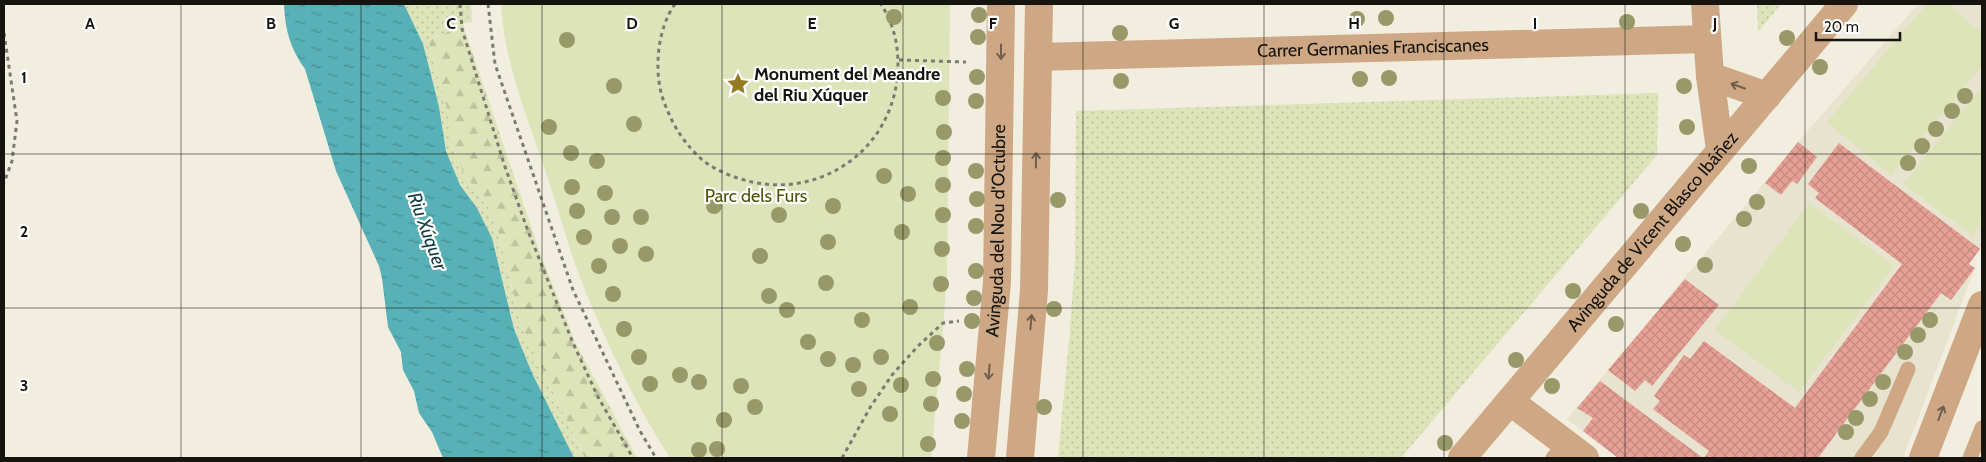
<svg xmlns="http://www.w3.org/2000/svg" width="1986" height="462" viewBox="0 0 1986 462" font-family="Cabin,sans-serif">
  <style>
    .built { fill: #e7e3ce }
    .grass { fill: url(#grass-dots) }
    .forest { fill: url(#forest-firs) }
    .park { fill: #dde4b9 }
    .water { fill: url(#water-ripples) }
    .building { fill: url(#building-cross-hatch) }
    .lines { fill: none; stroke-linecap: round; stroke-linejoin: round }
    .path { stroke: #7d7b71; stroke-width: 3; stroke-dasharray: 4 4; stroke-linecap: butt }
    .service { stroke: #cea885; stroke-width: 15 }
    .minor { stroke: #cea885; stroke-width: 28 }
    .tree { fill: #979969 }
    .oneway { stroke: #725e4a }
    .grid { fill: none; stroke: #15140f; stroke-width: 1; stroke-opacity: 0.55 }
    .labels { text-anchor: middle; stroke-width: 4.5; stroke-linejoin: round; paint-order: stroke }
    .street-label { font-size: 18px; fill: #15140f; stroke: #fff }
    .poi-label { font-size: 18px; font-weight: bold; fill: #15140f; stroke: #fff; text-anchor: start }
    .park-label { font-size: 18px; fill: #4d5407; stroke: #fff }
    .water-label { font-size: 19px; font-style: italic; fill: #123c3f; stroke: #fff }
    .grid-label { font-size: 16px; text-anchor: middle; font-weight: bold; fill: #15140f; stroke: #fff; stroke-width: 4.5; stroke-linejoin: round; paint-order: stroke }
  </style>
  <defs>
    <pattern id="grass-dots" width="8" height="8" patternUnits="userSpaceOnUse" patternTransform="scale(1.25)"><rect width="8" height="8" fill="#dde4b9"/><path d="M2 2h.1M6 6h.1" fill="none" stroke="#bdc39e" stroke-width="1.8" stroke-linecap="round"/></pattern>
    <pattern id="forest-firs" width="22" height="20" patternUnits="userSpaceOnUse" patternTransform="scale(1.25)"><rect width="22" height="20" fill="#dde4b9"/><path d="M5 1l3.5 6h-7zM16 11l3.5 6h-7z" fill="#bdc39e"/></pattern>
    <pattern id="water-ripples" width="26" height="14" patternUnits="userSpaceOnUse" patternTransform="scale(1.25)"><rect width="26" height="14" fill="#57b1b7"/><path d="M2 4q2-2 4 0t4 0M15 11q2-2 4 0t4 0" fill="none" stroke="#478f93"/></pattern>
    <pattern id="building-cross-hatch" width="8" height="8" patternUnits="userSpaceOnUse" patternTransform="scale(1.25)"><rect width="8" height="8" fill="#e7a095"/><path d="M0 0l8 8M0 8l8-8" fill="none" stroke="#c5897f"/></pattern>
  </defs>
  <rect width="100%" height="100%" fill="#f1eee0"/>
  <!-- built -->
  <path class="built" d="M1918 4H1982V245L1969 263 1975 268 1903 458H1618L1567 419 1798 142Z"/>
  <!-- grass -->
  <path class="grass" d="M404 4H471L472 22 463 23 465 31H449L428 40 448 112 452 145 465 176 485 199 499 234 522 328 585 458H574L572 455 532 373 514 329 492 238 477 208 460 185 446 151 439 107 429 67 423 44Z
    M1757 4H1781L1758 32Z
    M1658 93 1657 155 1401 458H1058L1070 330 1075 260 1076 111Z"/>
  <!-- forest -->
  <path class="forest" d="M450 31H465L539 250 575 342 637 458H585L522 328 499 234 485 199 465 176 452 145 448 112 428 40Z"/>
  <!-- park -->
  <path class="park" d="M501 4H950L947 275 943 329 931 458H670C637 407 610 350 586 293 569 251 558 207 543 164 525 111 504 60 501 4Z
    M1927 4H1948L1982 33V66L1891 175 1827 122Z
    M1982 87V218L1973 236 1903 184Z
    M1809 203 1894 266 1799 392 1715 330Z"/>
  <!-- water -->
  <path class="water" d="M284 4H404L423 44 429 67 439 107 446 151 460 185 477 208 492 238 514 329 532 373 574 458H443L432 432 419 413 414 391 403 370 401 352 388 327 382 278 379 266 336 171 305 69C290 48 285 29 284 4Z"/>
  <!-- building -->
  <path class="building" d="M1798 142 1817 157 1797 184 1792 181 1781 195 1765 183Z
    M1839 143 1980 249 1969 264 1975 268 1951 300 1941 293 1818 458H1704L1709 451 1653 409 1660 401 1654 396 1684 355 1690 359 1704 341 1795 408 1902 264 1815 198 1819 193 1808 184Z
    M1685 279 1719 305 1652 386 1645 380 1635 391 1608 370Z
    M1600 381 1703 458H1618L1583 431 1593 418 1577 408Z"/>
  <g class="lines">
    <!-- path -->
    <path class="path" d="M460 4 462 29 504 164 528 231 573 343 598 397 633 458
      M488 4 495 64 573 290 640 431 656 458
      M675 4C657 29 653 73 664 102 672 123 681 139 698 156 711 169 734 178 752 182 822 197 888 151 897 80 900 52 896 28 881 4
      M4 33 17 121 12 161 4 183
      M899 60 966 62
      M842 458 871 406 892 375 918 346 943 323 959 321"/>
    <!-- service -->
    <path class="service" d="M1553 458 1565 443
      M1862 458 1881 432 1908 369
      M1970 458 1982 428"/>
    <!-- minor -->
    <g class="minor">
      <path d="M1705 4 1710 76 1720 150"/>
      <path id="s1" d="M1038 57 1707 39"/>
      <path d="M1710 76 1767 96"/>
      <path d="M1511 402 1585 458"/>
      <path id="s2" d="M981 458 997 282 1001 4"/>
      <path d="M1020 458 1034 290 1039 4"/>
      <path id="s3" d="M1462 458 1844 4"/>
      <path d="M1923 458 1982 305"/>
    </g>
  </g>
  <!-- trees -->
  <g class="tree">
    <circle cx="979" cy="15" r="8"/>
    <circle cx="894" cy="17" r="8"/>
    <circle cx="1386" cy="18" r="8"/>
    <circle cx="1357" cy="19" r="8"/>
    <circle cx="1627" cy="22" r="8"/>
    <circle cx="1120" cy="33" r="8"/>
    <circle cx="978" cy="37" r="8"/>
    <circle cx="1787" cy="38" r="8"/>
    <circle cx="567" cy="40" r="8"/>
    <circle cx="1820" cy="67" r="8"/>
    <circle cx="977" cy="77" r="8"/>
    <circle cx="1389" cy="78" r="8"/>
    <circle cx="1360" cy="79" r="8"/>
    <circle cx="1121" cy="81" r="8"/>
    <circle cx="614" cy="86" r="8"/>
    <circle cx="1684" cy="86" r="8"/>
    <circle cx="1965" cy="96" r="8"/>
    <circle cx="943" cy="98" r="8"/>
    <circle cx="976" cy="101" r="8"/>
    <circle cx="1952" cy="111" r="8"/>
    <circle cx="634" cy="124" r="8"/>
    <circle cx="549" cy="127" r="8"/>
    <circle cx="1687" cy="127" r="8"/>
    <circle cx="1936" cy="129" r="8"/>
    <circle cx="944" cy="132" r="8"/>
    <circle cx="1922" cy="146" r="8"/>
    <circle cx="571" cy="153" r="8"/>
    <circle cx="943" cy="158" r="8"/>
    <circle cx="597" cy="161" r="8"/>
    <circle cx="1908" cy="163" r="8"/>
    <circle cx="1749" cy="166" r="8"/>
    <circle cx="976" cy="171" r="8"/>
    <circle cx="884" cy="176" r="8"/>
    <circle cx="943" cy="185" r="8"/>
    <circle cx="572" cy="187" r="8"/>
    <circle cx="605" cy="193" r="8"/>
    <circle cx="908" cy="194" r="8"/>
    <circle cx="977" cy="199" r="8"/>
    <circle cx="1058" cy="200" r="8"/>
    <circle cx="1757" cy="202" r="8"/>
    <circle cx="714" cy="206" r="8"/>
    <circle cx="833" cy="206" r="8"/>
    <circle cx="577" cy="211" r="8"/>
    <circle cx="1641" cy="211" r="8"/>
    <circle cx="779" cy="215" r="8"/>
    <circle cx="943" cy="215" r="8"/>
    <circle cx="612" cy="217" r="8"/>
    <circle cx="641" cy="217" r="8"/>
    <circle cx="1744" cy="219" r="8"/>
    <circle cx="976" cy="226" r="8"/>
    <circle cx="902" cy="232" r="8"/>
    <circle cx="584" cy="237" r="8"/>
    <circle cx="828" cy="242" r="8"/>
    <circle cx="1683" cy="244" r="8"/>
    <circle cx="620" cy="246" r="8"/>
    <circle cx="942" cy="249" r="8"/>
    <circle cx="646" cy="254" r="8"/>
    <circle cx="760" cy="256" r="8"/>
    <circle cx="1705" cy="265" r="8"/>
    <circle cx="599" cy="266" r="8"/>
    <circle cx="976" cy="271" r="8"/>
    <circle cx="826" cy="283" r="8"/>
    <circle cx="941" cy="284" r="8"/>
    <circle cx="1573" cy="291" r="8"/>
    <circle cx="613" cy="294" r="8"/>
    <circle cx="769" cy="296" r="8"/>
    <circle cx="974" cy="298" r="8"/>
    <circle cx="910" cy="307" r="8"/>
    <circle cx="1054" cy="309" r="8"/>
    <circle cx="787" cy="310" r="8"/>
    <circle cx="862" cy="320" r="8"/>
    <circle cx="1930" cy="320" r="8"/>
    <circle cx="972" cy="321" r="8"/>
    <circle cx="1616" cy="324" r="8"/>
    <circle cx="624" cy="329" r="8"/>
    <circle cx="1918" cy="335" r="8"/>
    <circle cx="808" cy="342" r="8"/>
    <circle cx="937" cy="343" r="8"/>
    <circle cx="1905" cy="352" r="8"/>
    <circle cx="639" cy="357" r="8"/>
    <circle cx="881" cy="357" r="8"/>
    <circle cx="828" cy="359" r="8"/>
    <circle cx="1516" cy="360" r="8"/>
    <circle cx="853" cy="365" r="8"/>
    <circle cx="967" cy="369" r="8"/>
    <circle cx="680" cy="375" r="8"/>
    <circle cx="933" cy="379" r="8"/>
    <circle cx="699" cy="382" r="8"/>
    <circle cx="1883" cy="382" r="8"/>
    <circle cx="650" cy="384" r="8"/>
    <circle cx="901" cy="385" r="8"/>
    <circle cx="741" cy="386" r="8"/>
    <circle cx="1552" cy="386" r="8"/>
    <circle cx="859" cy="389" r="8"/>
    <circle cx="964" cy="394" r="8"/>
    <circle cx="1870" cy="399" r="8"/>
    <circle cx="931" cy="404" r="8"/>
    <circle cx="755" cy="407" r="8"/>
    <circle cx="1044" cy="407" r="8"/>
    <circle cx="890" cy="414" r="8"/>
    <circle cx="1856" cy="418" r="8"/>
    <circle cx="724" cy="420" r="8"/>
    <circle cx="962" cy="421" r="8"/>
    <circle cx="1846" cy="432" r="8"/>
    <circle cx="1445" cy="443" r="8"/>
    <circle cx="928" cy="444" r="8"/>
    <circle cx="717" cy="449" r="8"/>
    <circle cx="699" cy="450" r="8"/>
  </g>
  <!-- one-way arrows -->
  <defs><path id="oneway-shaft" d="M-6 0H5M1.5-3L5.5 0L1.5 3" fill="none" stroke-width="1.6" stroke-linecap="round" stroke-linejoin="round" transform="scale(1.25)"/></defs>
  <g class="oneway">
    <use href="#oneway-shaft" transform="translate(1001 52) rotate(90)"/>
    <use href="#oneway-shaft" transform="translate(1738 86) rotate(-161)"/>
    <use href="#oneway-shaft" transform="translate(1036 160) rotate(-89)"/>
    <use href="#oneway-shaft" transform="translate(1031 322) rotate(-85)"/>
    <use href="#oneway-shaft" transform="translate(989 372) rotate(95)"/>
    <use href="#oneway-shaft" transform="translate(1941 413) rotate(-69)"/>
  </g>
  <!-- grid -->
  <path class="grid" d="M181 4V458M361 4V458M542 4V458M722 4V458M903 4V458M1083 4V458M1264 4V458M1444 4V458M1625 4V458M1805 4V458M4 154H1982M4 308H1982"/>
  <!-- icons -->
  <defs>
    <symbol id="sight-bare" viewBox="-9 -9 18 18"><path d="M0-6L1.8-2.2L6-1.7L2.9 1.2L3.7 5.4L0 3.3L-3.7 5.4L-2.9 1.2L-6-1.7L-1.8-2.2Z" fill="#947c23" stroke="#fff" stroke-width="2.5" paint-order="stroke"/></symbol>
  </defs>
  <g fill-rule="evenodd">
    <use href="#sight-bare" x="722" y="68" width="32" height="32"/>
  </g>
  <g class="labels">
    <!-- street labels -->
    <g class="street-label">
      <text dy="6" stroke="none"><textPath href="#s1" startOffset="335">Carrer Germanies Franciscanes</textPath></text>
      <text dy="6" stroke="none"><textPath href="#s2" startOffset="228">Avinguda del Nou d'Octubre</textPath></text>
      <text dy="6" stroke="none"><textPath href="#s3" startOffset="296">Avinguda de Vicent Blasco Ibáñez</textPath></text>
    </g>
    <!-- poi labels -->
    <g class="poi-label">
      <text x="754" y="80">Monument del Meandre<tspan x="754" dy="21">del Riu Xúquer</tspan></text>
    </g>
    <!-- park labels -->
    <g class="park-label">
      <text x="756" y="202">Parc dels Furs</text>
    </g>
    <!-- water labels -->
    <g class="water-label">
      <text transform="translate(428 231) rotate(70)" y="7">Riu Xúquer</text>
    </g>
  </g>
  <g class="grid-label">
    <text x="90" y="29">A</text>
    <text x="271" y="29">B</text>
    <text x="451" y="29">C</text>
    <text x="632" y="29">D</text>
    <text x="812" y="29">E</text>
    <text x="993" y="29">F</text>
    <text x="1174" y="29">G</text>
    <text x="1354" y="29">H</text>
    <text x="1535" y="29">I</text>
    <text x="1715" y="29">J</text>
    <text x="24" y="83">1</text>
    <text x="24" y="237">2</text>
    <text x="24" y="391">3</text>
  </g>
  <!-- border -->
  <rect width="1986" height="462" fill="none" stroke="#15140f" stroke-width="10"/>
  <!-- scale -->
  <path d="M1816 32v8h84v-8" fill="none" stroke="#15140f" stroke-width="2.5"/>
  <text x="1824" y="32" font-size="15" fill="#15140f" stroke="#ffffff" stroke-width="4" paint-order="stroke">20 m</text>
</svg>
